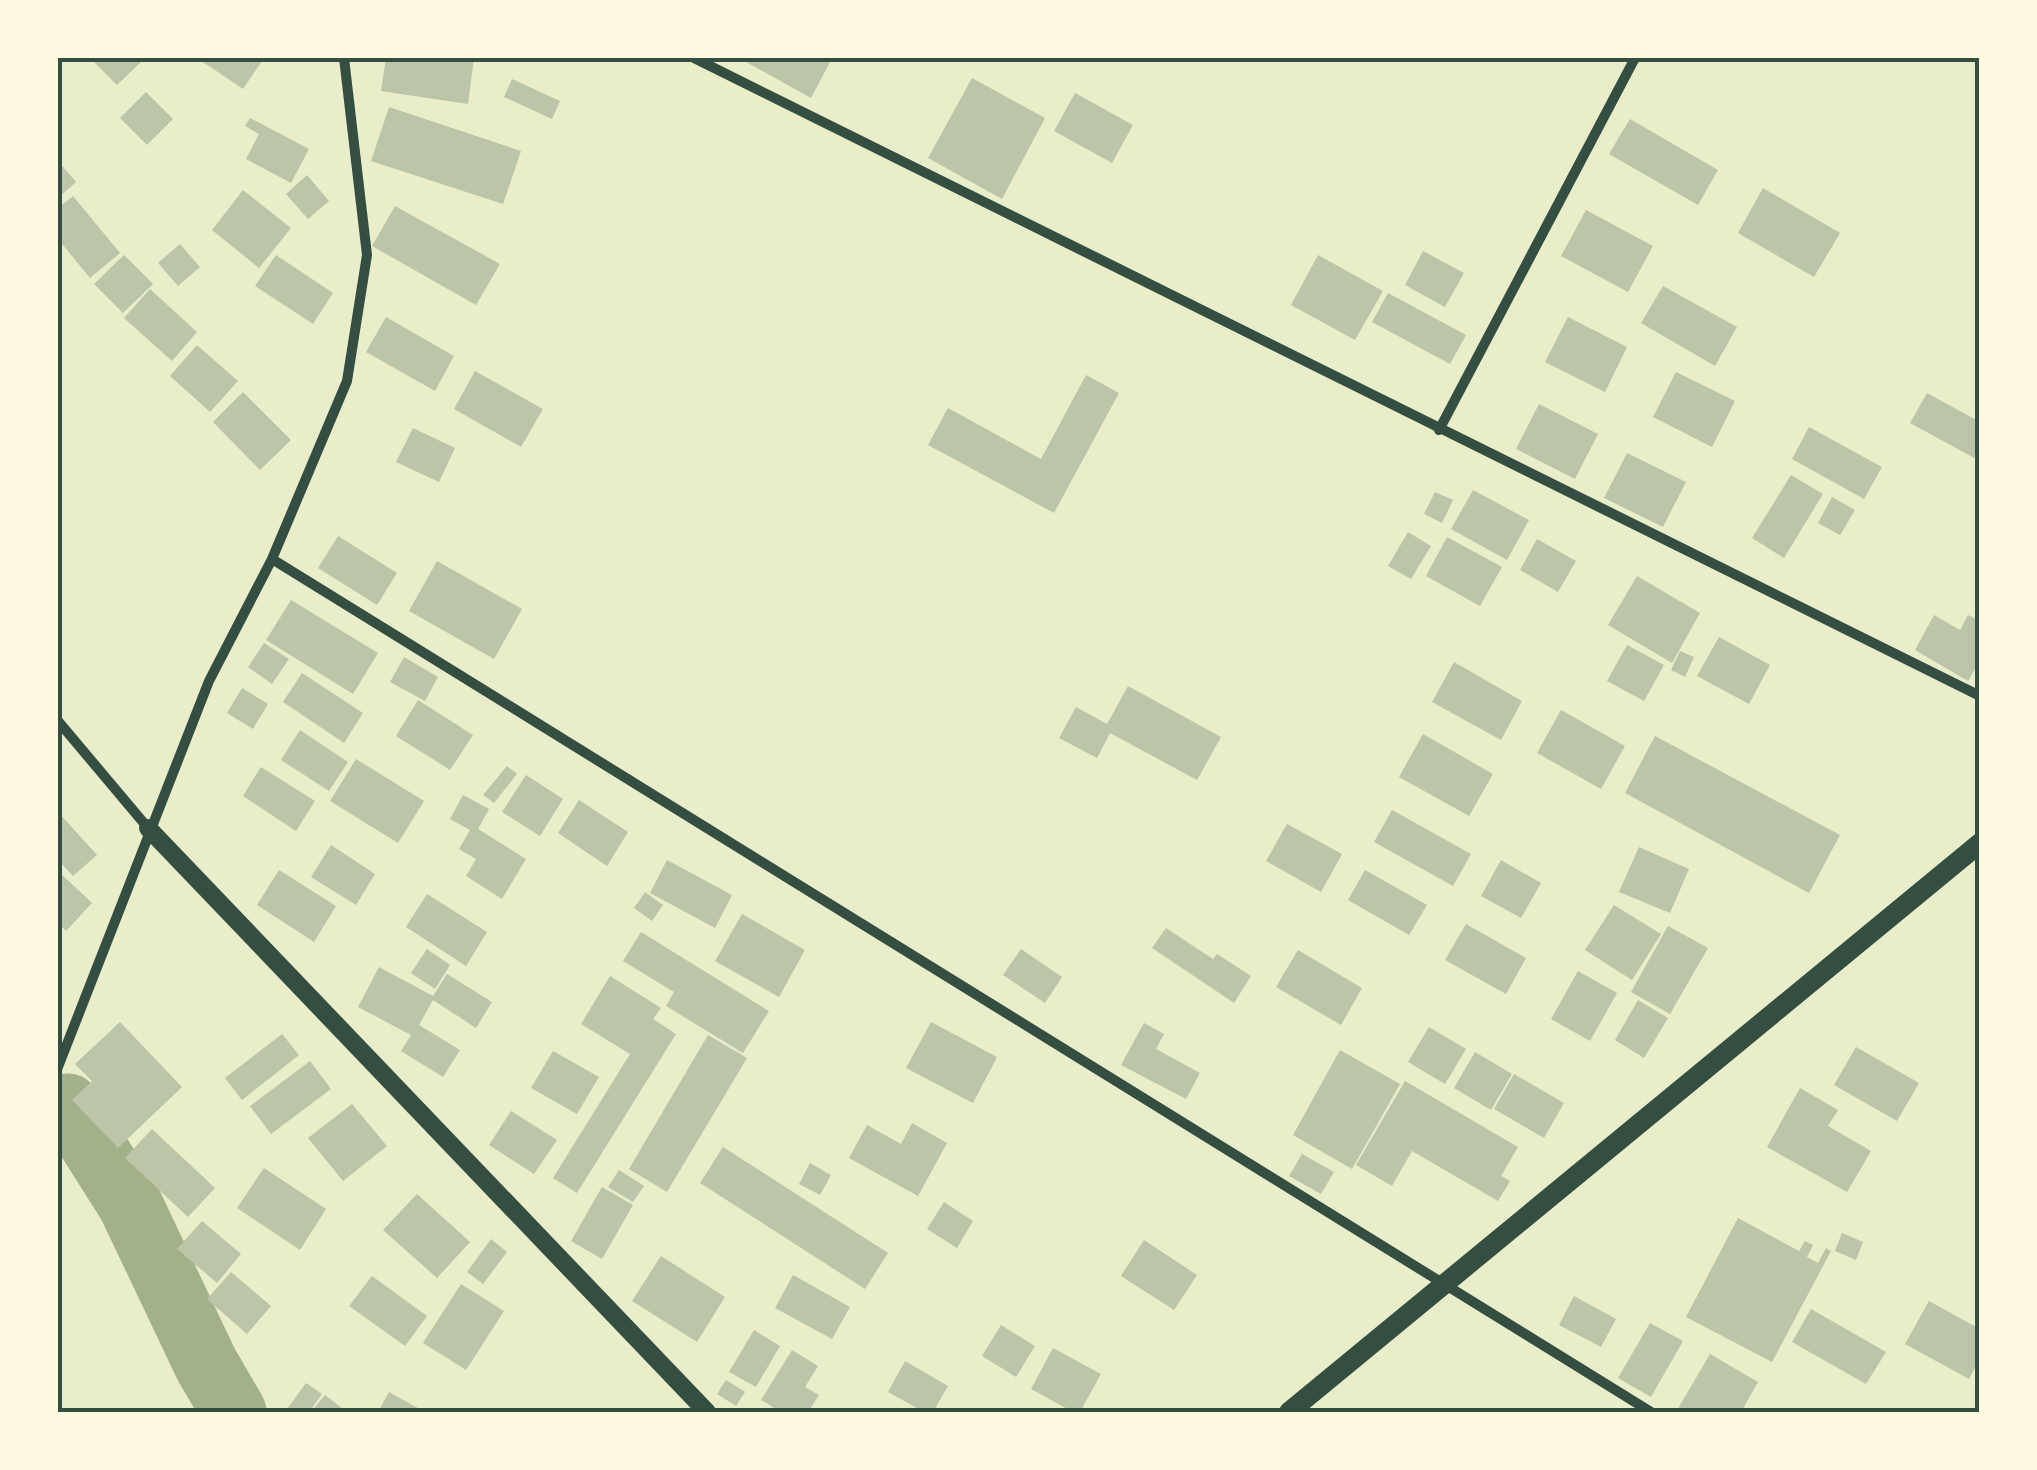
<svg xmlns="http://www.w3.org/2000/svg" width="2037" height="1470" viewBox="0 0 2037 1470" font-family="'Roboto Condensed',sans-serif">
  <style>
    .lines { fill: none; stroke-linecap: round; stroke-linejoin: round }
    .river { stroke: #a3b18a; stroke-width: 65 }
    .building { fill: #bcc5a7 }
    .minor { stroke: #344e41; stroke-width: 10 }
    .tertiary { stroke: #344e41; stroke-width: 18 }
    .secondary { stroke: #344e41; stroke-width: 20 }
    .neatline { fill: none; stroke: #344e41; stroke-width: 4 }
  </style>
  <rect width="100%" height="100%" fill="#e9edc9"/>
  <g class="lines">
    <!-- river -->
    <path class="river" d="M68 1106 130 1204 206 1364 234 1412"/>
  </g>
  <!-- building -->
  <path class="building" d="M90 58H141L143 60 117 85Z
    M197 58H264L243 89Z
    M386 58H474L468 104 381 91Z
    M739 58H822L830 62 811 98Z
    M972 78 1045 118 1002 199 928 158Z
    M512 79 560 101 552 119 504 97Z
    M146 92 173 119 147 145 120 118Z
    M1075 93 1133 125 1112 163 1054 131Z
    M389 107 521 151 503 204 371 161Z
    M250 118 309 149 291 183 246 159 259 134 245 126Z
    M1630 119 1718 170 1698 205 1609 154Z
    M58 161 76 182 58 198Z
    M307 175 329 201 308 219 286 194Z
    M1763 188 1840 233 1814 277 1738 233Z
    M243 190 291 228 259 268 212 230Z
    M73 196 120 253 90 278 58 239V208Z
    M395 206 500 264 476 305 372 246Z
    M1586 210 1653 246 1628 292 1561 256Z
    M180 244 200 267 178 286 158 263Z
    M1423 251 1464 273 1445 307 1405 285Z
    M124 255 153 284 123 313 94 284Z
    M276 255 333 293 313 324 255 286Z
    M1318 255 1383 291 1355 340 1291 305Z
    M1663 286 1737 327 1715 366 1641 323Z
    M150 289 197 332 172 361 124 318Z
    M1388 293 1466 335 1450 364 1372 322Z
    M386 317 454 356 435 391 366 352Z
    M1568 317 1627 347 1605 392 1545 362Z
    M197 345 238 381 210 412 170 376Z
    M475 371 543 409 521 447 454 409Z
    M1676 372 1735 401 1712 447 1653 417Z
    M1086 375 1119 393 1054 513 928 445 948 408 1041 459Z
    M243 392 291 440 260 470 213 422Z
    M1927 393 1980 422 1978 460 1910 423Z
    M1539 404 1598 434 1575 479 1516 449Z
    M1809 427 1882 467 1864 499 1792 459Z
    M413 428 455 448 439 482 396 462Z
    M1627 453 1686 482 1663 527 1604 498Z
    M1791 475 1823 494 1784 558 1752 538Z
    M1473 490 1529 520 1507 560 1451 529Z
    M1435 492 1453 500 1442 523 1424 514Z
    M1832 497 1855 510 1840 535 1818 523Z
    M1408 532 1431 546 1411 579 1388 566Z
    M338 536 397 573 377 605 318 568Z
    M1447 537 1502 567 1480 606 1426 576Z
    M1537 539 1576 561 1558 592 1520 570Z
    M437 561 522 609 494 659 409 611Z
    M1637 576 1700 613 1672 663 1608 625Z
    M291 600 378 653 353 694 266 640Z
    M1934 615 1960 630 1968 615 1980 621V660L1968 681 1915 650Z
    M1719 637 1770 665 1749 704 1697 676Z
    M264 643 289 659 272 684 248 667Z
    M1627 645 1664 665 1644 701 1607 681Z
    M1680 651 1694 657 1685 677 1671 670Z
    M404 657 438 677 425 701 390 682Z
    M1454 662 1522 701 1501 740 1432 702Z
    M302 673 363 713 344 743 283 702Z
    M1128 686 1221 737 1197 780 1110 733 1097 758 1059 738 1076 707 1107 724Z
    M242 688 268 704 253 729 227 713Z
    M418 700 473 735 450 770 396 736Z
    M1561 710 1625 746 1601 789 1537 753Z
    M300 730 348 762 329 791 281 760Z
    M1423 734 1493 774 1469 816 1399 777Z
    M1655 736 1840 835 1809 893 1625 793Z
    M356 759 424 801 398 843 330 801Z
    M507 766 517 774 494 803 483 795Z
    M261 767 315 801 296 831 243 796Z
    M526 775 563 799 540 836 502 812Z
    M463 795 489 809 478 829 526 859 502 899 466 876 476 859 459 849 470 830 450 819Z
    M579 800 628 832 607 866 558 833Z
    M1392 810 1471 854 1453 886 1374 842Z
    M58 812 97 855 73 876 58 860Z
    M1287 824 1342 854 1321 892 1266 861Z
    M331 845 375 874 356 905 311 877Z
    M1639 847 1689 869 1670 913 1619 892Z
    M667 860 732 895 715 928 650 893Z
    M1501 860 1541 883 1521 918 1481 896Z
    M279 870 336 906 314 942 257 905Z
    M1365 870 1427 905 1409 935 1348 900Z
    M58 871 92 903 66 931 58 923Z
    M645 892 663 905 652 921 634 908Z
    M427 894 487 932 466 966 406 927Z
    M1614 905 1661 934 1632 980 1585 950Z
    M742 914 805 950 779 997 715 961Z
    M1466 924 1526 958 1506 994 1445 960Z
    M1668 926 1708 948 1670 1014 1631 992Z
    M1166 928 1213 959 1217 954 1251 976 1234 1003 1152 948Z
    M641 932 769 1011 743 1053 666 1006 674 992 623 961Z
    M427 949 450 965 435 989 411 973Z
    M1021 949 1062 977 1045 1003 1003 975Z
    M1298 950 1362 988 1341 1025 1276 987Z
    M379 967 433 996 447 974 492 1002 476 1028 433 1000 419 1025 460 1050 443 1077 401 1051 411 1035 358 1007Z
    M1578 971 1617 993 1590 1041 1551 1019Z
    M610 976 661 1008 653 1019 676 1034 577 1193 553 1178 630 1054 581 1024Z
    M1638 1000 1668 1018 1644 1058 1615 1040Z
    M120 1022 182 1087 118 1148 72 1100 92 1081 75 1064Z
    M931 1022 997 1057 973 1103 906 1068Z
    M1144 1023 1164 1034 1156 1049 1200 1073 1186 1099 1121 1065Z
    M1429 1027 1466 1049 1445 1084 1408 1062Z
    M282 1034 299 1055 242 1100 225 1078Z
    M708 1035 747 1058 667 1192 629 1169Z
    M1856 1047 1919 1083 1897 1121 1834 1085Z
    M1340 1050 1400 1084 1352 1169 1293 1135Z
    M553 1051 599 1077 577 1114 531 1088Z
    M1475 1052 1512 1074 1491 1110 1454 1088Z
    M310 1061 331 1089 271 1134 250 1106Z
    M1514 1074 1564 1103 1544 1138 1494 1109Z
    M1405 1081 1518 1147 1501 1176 1510 1181 1498 1201 1412 1151 1392 1186 1356 1165Z
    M1800 1088 1838 1110 1828 1126 1871 1151 1847 1192 1767 1147Z
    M352 1104 387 1146 343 1181 308 1138Z
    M511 1111 557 1140 534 1174 489 1145Z
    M912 1123 947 1143 918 1196 849 1158 867 1125 901 1144Z
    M152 1129 215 1188 188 1217 125 1158Z
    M723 1147 888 1253 865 1289 700 1183Z
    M1302 1154 1334 1172 1321 1194 1289 1176Z
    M810 1163 831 1175 820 1195 799 1184Z
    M264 1168 326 1209 300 1250 237 1208Z
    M619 1170 644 1186 633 1202 608 1187Z
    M602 1187 633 1205 602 1259 571 1241Z
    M417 1194 470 1242 437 1278 383 1230Z
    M944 1202 973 1221 957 1248 927 1229Z
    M1738 1218 1799 1251 1805 1241 1813 1245 1807 1257 1818 1263 1826 1248 1831 1251 1772 1362 1686 1317Z
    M202 1221 241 1254 217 1283 177 1249Z
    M1842 1233 1863 1242 1856 1260 1835 1251Z
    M491 1239 507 1252 483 1284 467 1272Z
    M1144 1240 1197 1275 1174 1310 1121 1276Z
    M661 1256 725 1297 697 1342 632 1301Z
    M231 1272 271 1306 247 1334 207 1299Z
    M793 1275 850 1307 832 1339 775 1308Z
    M372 1276 427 1316 405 1346 349 1306Z
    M461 1284 504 1311 466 1370 423 1343Z
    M1574 1296 1616 1319 1601 1347 1559 1325Z
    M1929 1301 1980 1329V1359L1969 1379 1905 1344Z
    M1811 1309 1886 1352 1866 1384 1792 1342Z
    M1650 1323 1683 1341 1651 1397 1618 1378Z
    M1001 1325 1035 1346 1016 1377 982 1356Z
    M754 1330 780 1346 756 1387 729 1372Z
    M1053 1348 1101 1374 1080 1412H1073L1031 1389Z
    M792 1350 818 1366 805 1387 819 1395 808 1412H781L761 1400Z
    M1710 1354 1758 1382 1741 1412H1676Z
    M905 1361 948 1386 933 1412H924L888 1392Z
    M726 1380 745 1392 736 1406 717 1394Z
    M306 1383 322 1394 309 1412H285Z
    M389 1392 425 1412H378Z
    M325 1395 347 1412H311Z"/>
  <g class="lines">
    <!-- minor -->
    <path class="minor" d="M694 58 1980 696
      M1439 430 1635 58
      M272 559 1651 1412
      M58 721 148 828
      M58 1067 209 681 272 559 347 381 367 255 344 58"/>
    <!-- tertiary -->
    <path class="tertiary" d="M148 828 707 1412"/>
    <!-- secondary -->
    <path class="secondary" d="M1289 1412 1980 843"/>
  </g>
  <!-- border -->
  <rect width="2037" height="1470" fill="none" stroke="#fefae0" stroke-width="120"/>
  <rect x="60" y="60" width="1917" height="1350" class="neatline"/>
</svg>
